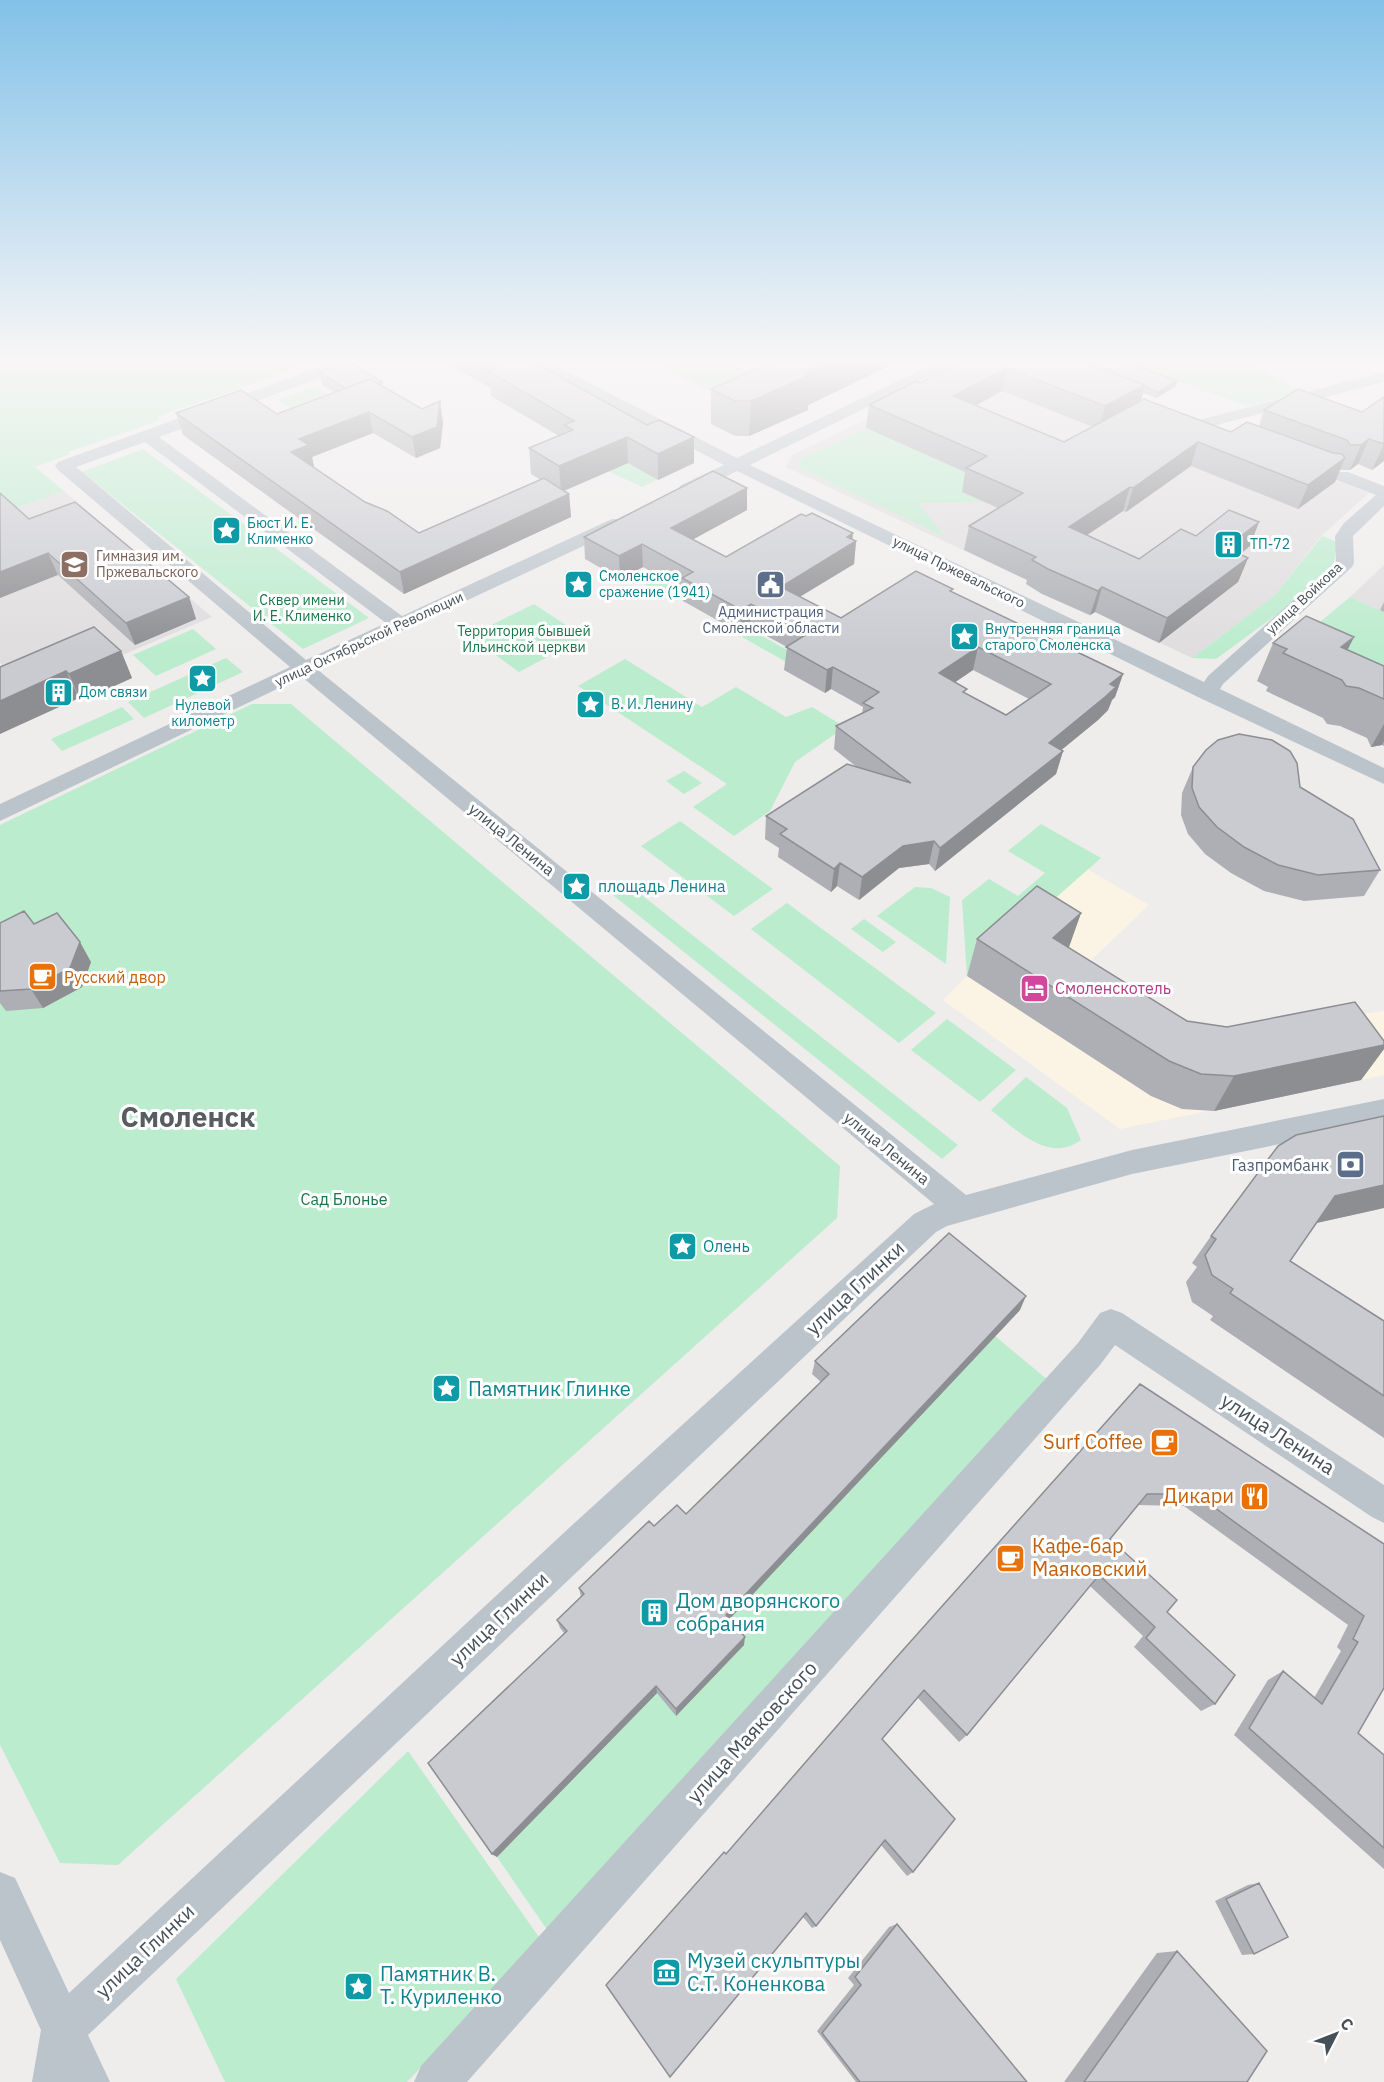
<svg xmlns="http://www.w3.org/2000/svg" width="1384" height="2082" viewBox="0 0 1384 2082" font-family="'IBM Plex Sans',sans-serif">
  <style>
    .commercial { fill: #fbf4e4 }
    .education { fill: #e0ddde }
    .green { fill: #bbeccd }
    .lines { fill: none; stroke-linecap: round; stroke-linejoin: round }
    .street { fill: #bbc4cb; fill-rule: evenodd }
    .wall { fill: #adafb4; fill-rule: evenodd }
    .shaded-wall { fill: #8d8e92 }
    .building { fill: #c9cbd1; stroke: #8d8e92; stroke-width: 1.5; fill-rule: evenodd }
    .labels { text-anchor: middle; stroke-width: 6; stroke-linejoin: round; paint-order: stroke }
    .far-culture-label { font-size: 14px; fill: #0d838f; stroke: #fff; text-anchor: start }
    .far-education-label { font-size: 14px; fill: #785e54; stroke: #fff; text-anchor: start }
    .far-street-label { font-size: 14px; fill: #455059; stroke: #fff }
    .far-park-label { font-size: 14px; fill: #197647; stroke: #fff }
    .far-service-label { font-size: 14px; fill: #4e5e75; stroke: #fff }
    .street-label { font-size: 16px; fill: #455059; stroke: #fff }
    .culture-label { font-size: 16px; fill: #0d838f; stroke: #fff; text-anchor: start }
    .food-label { font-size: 16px; fill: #c56008; stroke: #fff; text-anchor: start }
    .hotel-label { font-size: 16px; fill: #b23c85; stroke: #fff; text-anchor: start }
    .service-label { font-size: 16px; fill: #4e5e75; stroke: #fff; text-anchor: end }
    .park-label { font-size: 16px; fill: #197647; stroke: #fff }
    .near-street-label { font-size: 20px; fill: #455059; stroke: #fff }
    .near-culture-label { font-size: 20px; fill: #0d838f; stroke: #fff; text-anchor: start }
    .near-food-label { font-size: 20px; fill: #c56008; stroke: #fff; text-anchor: end }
    .town-label { font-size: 28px; font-weight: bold; fill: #595d61; stroke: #fff }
  </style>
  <rect width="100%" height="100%" fill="#efecec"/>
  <!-- commercial -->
  <path class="commercial" d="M1087 869 1149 905 1083 968 1196 1039 1384 1011V1075L1120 1129 943 1000 967 976Z"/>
  <!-- education -->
  <path class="education" d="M979 362 1301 468 1369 493 1320 537 1275 595 1192 658 1095 612 1090 616 1067 605 1026 584 1029 581 786 467 792 455 927 391Z
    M64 491 212 617 113 659 17 680 0 663V505L15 509Z
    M1384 565V612L1350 597Z"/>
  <!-- green -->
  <path class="green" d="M0 362H314L157 417 160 420 68 452 70 454 35 467 64 491 14 509 0 505Z
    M653 362H726L768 382 729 400Z
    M1124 362H1245L1302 392 1247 406Z
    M315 387 347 407 310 421 277 400Z
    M573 402 658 479 642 487 597 466Z
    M866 428 982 480 962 492 984 502 918 503 945 537 798 467 801 459Z
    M143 449 155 458 369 618 303 649 82 472Z
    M1322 536 1337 542 1334 564 1279 613 1216 659 1192 658 1275 595Z
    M647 572 687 594 675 601 634 578Z
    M1350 597 1384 612V689L1291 646Z
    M534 604 584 637 519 672 469 636Z
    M193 629 216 649 156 676 133 655Z
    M753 631 798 656 788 663 742 637Z
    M226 658 243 672 144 718 128 702Z
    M625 659 702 707 736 687 786 717 812 707 845 727 795 762 770 811 734 836 693 807 727 784 578 686Z
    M252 704H291L840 1166 837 1218 118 1865 60 1863 0 1745V825Z
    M122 707 134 719 62 751 51 739Z
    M684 771 702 783 684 794 666 781Z
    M680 821 773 889 734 916 641 846Z
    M1041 824 1101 858 967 976 962 900 989 879 1018 896 1045 873 1008 851Z
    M624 881 958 1145 942 1159 608 891Z
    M915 887 931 888 950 897 946 964 877 916Z
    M787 903 936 1013 899 1043 751 929Z
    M864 919 896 942 883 952 851 929Z
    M947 1019 1016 1070 980 1102 911 1050Z
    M1026 1077 1067 1108 1081 1140C1048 1164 1017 1130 991 1110Z
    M995 1336 1049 1381 548 1931 497 1857 724 1623Z
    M408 1751 541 1940 407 2082H225L176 1979Z"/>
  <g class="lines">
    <!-- street -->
    <path class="street" d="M334 362H356L354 365 159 437 402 616 612 519H624L627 523 624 527 318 670 966 1195 1132 1150 1384 1099V1123L1132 1174 947 1226 936 1232 88 2035 110 2082H32L41 2030 0 1940V1872L15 1878 69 1993 569 1528 914 1214 934 1204 302 677 0 821V804L290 667 58 470 55 466 58 462ZM145 442 386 623 306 660 76 467Z
      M529 362H548L737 458 938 362H958L750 465 1204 682 1208 676 1336 562 1335 536 1344 523 1376 495 1336 480 1333 476 1336 472H1348L1384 486V506L1353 536 1354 563 1352 567 1223 684 1220 689 1384 768V784L1200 698 737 471 693 493H681L678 489 681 485 724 465Z
      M1384 372V382L1205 428 1197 423 1199 420Z
      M1111 1309 1122 1313 1384 1485V1523L1372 1517 1115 1345 1100 1365 467 2082H414L421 2066 1078 1343 1100 1313Z"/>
  </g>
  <!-- wall -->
  <path class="wall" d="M444 362H533L647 425 694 437V463L658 480 628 463 564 491 569 494 571 517 404 594 183 435 176 413 277 414 334 392 322 385 319 372 382 382 383 386 422 409 440 401 443 423 440 448 416 458 373 433 312 457 314 467 365 502 419 533 541 480 531 474 529 448 559 436 491 396V388Z
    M772 362H889V366L808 405V410L749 436H735L711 424V389Z
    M960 362 1177 381 1175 387 1156 398 1143 393 1141 401 1231 432 1259 426 1264 410 1362 412 1384 397V461L1372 470 1358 464 1350 470H1340L1335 482 1298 509 1191 466 1126 512 1123 511 1087 535 1139 559 1196 536 1250 546 1240 554 1248 558 1238 582 1159 643 1095 612 1090 615 1042 594 1026 584 1027 580 964 550 969 526 998 508 962 492 965 472 866 428 869 405 920 383ZM1002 391 1093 427 1064 442 975 406Z
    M747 510 693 539 726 557 853 540 856 541 854 564 800 597 841 618 952 592 1123 674 1115 697 1112 700 1108 710 1098 720 1061 750 1063 751 1056 774 935 871 929 864 899 868 859 900 837 886 831 892 778 857 779 848 765 839 766 816 858 768 834 749 836 726 862 714 863 707 831 689 825 693 784 670 787 647 750 627 740 633 683 601 682 589 643 567 620 579 585 559 584 537ZM973 670 1029 699 1006 715 966 694 955 682Z
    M29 519 189 597 196 619 135 645 58 575Z
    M1384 602V612L1380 610Z
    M1354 637 1347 650 1384 666V746L1382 745 1371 747 1367 738 1340 726 1327 724 1323 718 1266 691 1268 687 1257 681 1273 643Z
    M121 651 132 678 81 701 79 698 0 667Z
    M1193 767 1300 787 1380 870 1364 896 1304 901 1264 891 1231 873 1205 854 1188 834 1181 815 1182 793Z
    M1081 913 1068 948 1187 1021 1227 1027 1384 1041V1049L1361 1080 1214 1111 1182 1109 1151 1096 967 976 977 939Z
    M0 923 34 924 91 962 82 987 43 1008 6 1011 0 1003Z
    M1384 1208 1316 1223 1290 1261 1384 1321V1438L1210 1320 1213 1316 1192 1302 1186 1282 1197 1267 1192 1263 1211 1236Z
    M1020 1310 729 1619 744 1645 676 1716 657 1693 497 1857 492 1854 564 1633 560 1628 557 1620 581 1597 579 1588 654 1526 686 1514 821 1382 812 1374 815 1361Z
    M1140 1384 1384 1544 1358 1733 1384 1755V1869L1234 1735 1268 1680 1283 1671 1314 1698 1341 1651 1337 1647 1348 1625 1184 1506 1137 1505 1110 1539 1167 1612 1215 1704 1201 1711 1134 1647 1143 1636 1090 1586 967 1735 959 1742 918 1698 882 1739 913 1872 907 1876 881 1845 816 1926 812 1928 803 1917 726 1854Z
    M1259 1883 1254 1954 1242 1955 1215 1901 1248 1885Z
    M897 1924 1027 2082H856L817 2031 854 1985 848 1978 889 1927Z
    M1177 1951 1247 2082H1064L1157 1953Z"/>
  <!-- shaded-wall -->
  <path class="shaded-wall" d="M827 362H889V366L808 405V410L749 436 751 401Z
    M1007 368 1002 391 950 420 953 396Z
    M1177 381 1175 387 1156 398 1158 392Z
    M1145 385 1139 408 1099 430 1105 406Z
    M440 401 443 423 440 448 416 458 412 437Z
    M369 412 373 433 312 457 314 467 296 474 291 452 299 439Z
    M627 437 628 463 561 492 559 466Z
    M694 437V463L658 480V454Z
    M1369 439 1358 464 1350 470 1361 445Z
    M1198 442 1191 466 1126 512 1133 488Z
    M1384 444V461L1372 470Z
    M1345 458 1335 482 1298 509 1308 485Z
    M1130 487 1123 511 1063 551 1069 527Z
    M747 488V510L672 551 671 528Z
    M569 494 571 517 404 594 400 572Z
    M1259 522 1250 546 1217 573 1226 548Z
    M853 533 852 544 856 541 854 564 779 609 781 587Z
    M642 544 643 567 620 579 619 556Z
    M48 553 58 575 0 598V572Z
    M1248 558 1238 582 1159 643 1167 618Z
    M1102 587 1095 612 1090 615 1098 591Z
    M189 597 196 619 135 645 126 623Z
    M751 604 750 627 740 633 741 610Z
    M1354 637 1335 675 1341 647Z
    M978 647 973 670 935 696 939 673Z
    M121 651 132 678 81 701 69 674Z
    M833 667 831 689 825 693 827 670Z
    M66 671 79 698 0 734V701Z
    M1123 674 1115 697 1112 700 1108 710 1098 720 1042 766 1049 743 1110 684Z
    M1384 724V741L1382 745 1371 747Z
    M1063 751 1056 774 935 871 940 848Z
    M934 841 929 864 899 868 859 900 862 877 903 846Z
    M840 863 837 886 831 892 834 869Z
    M1081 913 1068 950 1053 938Z
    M80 942 91 962 82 987 43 1008 31 989Z
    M1384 1045V1049L1361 1080 1214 1111 1234 1076Z
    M1384 1185V1208L1312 1224 1335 1196Z
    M1026 1296 1020 1310 725 1624 726 1615Z
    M745 1637 744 1645 676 1716V1709Z
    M656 1686 657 1693 497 1857 492 1854Z"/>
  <!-- building -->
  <path class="building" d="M347 362H349L382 382 378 384 370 379 345 388 319 372Z
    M485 362H533L647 425 659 420 694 437 658 454 627 437 559 466 529 448 573 430 564 425 574 421 488 371 496 368Z
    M772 362H827L805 373 810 375 751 401H735L711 389Z
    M960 362H1084L1145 385 1105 406 1007 368 953 396 1064 442 1144 399 1231 432 1247 422 1333 453 1342 454 1345 458 1308 485 1198 442 1133 488 1130 487 1069 527 1139 559 1181 529 1196 536 1229 510 1259 522 1226 548 1248 558 1167 618 1102 587 1098 591 1048 569 1032 560 1036 557 969 526 1023 493 966 468 987 456 869 405 916 381 920 383Z
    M1084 362H1125L1177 381 1158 392 1145 387V385Z
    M370 379 422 409 440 401 437 427 412 437 369 412 299 439 309 445 291 452 365 502 387 511 419 533 544 478 569 494 400 572 176 413 241 390 277 414Z
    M1298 389 1362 412 1384 397V444L1369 439 1361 445H1350L1347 440 1264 410Z
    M713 471 747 488 671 528 726 557 801 514 806 516 812 513 853 533 847 537 856 541 781 587 841 618 916 571 953 589 950 591 1123 674 1110 684 1116 687 1105 697 1049 743 1063 751 940 848 934 841 903 846 862 877 840 863 834 869 780 834 787 829 766 816 847 764 911 783 836 726 873 708 863 703 879 692 833 667 827 670 786 647 807 634 751 604 741 610 682 578 693 572 642 544 619 556 584 537ZM978 647 1051 684 1006 715 963 692 967 689 939 673Z
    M0 493 29 519 75 502 189 597 126 623 48 553 0 572Z
    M1306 616 1354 637 1341 647 1384 666V699L1359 688 1346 686 1342 680 1283 653 1287 649 1273 643Z
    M94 627 121 651 69 674 66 671 0 701V667Z
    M1239 734 1272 740 1290 751 1297 763 1300 787 1353 819 1380 870 1318 875 1278 865 1244 847 1217 827 1199 807 1192 788 1193 767 1206 750 1218 740Z
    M1037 886 1081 913 1053 938 1187 1021 1227 1027 1355 1002 1384 1041V1045L1234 1076 1201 1074 1169 1061 977 939Z
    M24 911 34 924 57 913 80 942 70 968 31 989 0 991V923Z
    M1384 1116V1185L1335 1196 1290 1261 1384 1321V1396L1230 1293 1233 1289 1212 1275 1205 1255 1216 1239 1211 1236 1278 1146 1296 1135Z
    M949 1233 1026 1296 726 1615 745 1637 676 1709 656 1686 492 1854 428 1763 567 1631 557 1620 584 1594 579 1588 649 1521 654 1526 677 1505 686 1514 829 1374 815 1361Z
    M1140 1384 1384 1544V1688L1358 1733 1384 1755V1848L1249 1728 1283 1671 1322 1704 1358 1642 1353 1639 1364 1616 1196 1494H1147L1110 1539 1177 1600 1167 1612 1235 1675 1215 1704 1146 1638 1155 1627 1099 1575 967 1735 924 1690 882 1739 955 1819 913 1872 885 1840 816 1926 806 1913 670 2077 606 1985 724 1852 726 1854 895 1659Z
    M1259 1883 1288 1937 1254 1954 1226 1899Z
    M897 1924 1027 2082H860L822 2033 861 1985 855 1977Z
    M1177 1951 1267 2051 1247 2082H1084Z"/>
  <!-- sky -->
  <linearGradient id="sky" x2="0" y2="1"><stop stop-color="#82c1e8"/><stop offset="0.55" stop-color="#f8f6f6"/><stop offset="1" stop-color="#f8f6f6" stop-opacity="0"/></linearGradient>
  <rect width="1384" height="654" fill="url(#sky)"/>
  <!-- icons -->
  <defs>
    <symbol id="sight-square" viewBox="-11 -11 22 22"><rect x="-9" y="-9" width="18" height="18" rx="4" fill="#0f9aa8" stroke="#fff"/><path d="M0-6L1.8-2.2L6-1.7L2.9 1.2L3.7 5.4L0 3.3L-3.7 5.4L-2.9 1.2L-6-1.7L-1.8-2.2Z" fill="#fff"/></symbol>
    <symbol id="building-square" viewBox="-11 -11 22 22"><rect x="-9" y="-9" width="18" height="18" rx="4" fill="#0f9aa8" stroke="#fff"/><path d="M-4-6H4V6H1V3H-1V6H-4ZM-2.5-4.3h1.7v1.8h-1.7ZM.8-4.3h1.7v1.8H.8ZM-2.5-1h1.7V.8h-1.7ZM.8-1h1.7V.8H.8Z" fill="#fff"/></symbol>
    <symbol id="school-square" viewBox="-11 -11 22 22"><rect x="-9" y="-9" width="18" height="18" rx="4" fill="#8d6e63" stroke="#fff"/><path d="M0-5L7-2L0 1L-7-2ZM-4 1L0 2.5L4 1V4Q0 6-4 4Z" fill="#fff"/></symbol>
    <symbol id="civic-square" viewBox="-11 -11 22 22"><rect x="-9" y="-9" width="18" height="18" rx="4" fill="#5c6f8a" stroke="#fff"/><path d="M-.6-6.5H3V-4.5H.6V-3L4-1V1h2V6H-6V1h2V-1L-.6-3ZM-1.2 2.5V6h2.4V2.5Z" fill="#fff"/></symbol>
    <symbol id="cafe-square" viewBox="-11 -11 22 22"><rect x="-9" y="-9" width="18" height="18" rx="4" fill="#e8710a" stroke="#fff"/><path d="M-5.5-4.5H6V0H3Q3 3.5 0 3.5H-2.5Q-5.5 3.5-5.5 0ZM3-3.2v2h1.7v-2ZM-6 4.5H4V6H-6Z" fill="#fff"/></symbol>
    <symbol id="hotel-square" viewBox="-11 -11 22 22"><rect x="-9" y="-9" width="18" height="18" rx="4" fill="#d1479c" stroke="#fff"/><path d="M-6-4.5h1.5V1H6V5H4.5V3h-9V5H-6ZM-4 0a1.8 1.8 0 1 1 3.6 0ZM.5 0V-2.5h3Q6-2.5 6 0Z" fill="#fff"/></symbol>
    <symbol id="bank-square" viewBox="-11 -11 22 22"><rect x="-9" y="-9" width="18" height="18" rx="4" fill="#5c6f8a" stroke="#fff"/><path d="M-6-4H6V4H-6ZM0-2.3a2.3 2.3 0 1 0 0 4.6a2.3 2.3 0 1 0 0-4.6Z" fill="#fff"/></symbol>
    <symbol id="restaurant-square" viewBox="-11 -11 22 22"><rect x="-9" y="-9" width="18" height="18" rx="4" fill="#e8710a" stroke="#fff"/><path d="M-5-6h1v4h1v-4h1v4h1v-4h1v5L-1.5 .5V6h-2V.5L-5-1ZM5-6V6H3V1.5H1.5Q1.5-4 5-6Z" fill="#fff"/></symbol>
    <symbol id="museum-square" viewBox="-11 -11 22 22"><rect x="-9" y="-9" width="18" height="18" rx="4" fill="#0f9aa8" stroke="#fff"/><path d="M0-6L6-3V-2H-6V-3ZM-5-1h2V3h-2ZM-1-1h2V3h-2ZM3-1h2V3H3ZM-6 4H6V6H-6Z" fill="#fff"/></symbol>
  </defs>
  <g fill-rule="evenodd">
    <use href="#sight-square" x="210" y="514" width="33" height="33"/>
    <use href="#building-square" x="1212" y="528" width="33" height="33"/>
    <use href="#school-square" x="58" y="548" width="33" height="33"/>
    <use href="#sight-square" x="562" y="568" width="33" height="33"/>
    <use href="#civic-square" x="754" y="568" width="33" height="33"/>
    <use href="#sight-square" x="948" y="620" width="33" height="33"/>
    <use href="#sight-square" x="186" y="662" width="33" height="33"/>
    <use href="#building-square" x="42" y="676" width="33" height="33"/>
    <use href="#sight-square" x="574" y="688" width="33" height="33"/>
    <use href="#sight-square" x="560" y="870" width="33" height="33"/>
    <use href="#cafe-square" x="26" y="960" width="33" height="33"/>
    <use href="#hotel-square" x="1018" y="972" width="33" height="33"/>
    <use href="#bank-square" x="1334" y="1148" width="33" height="33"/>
    <use href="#sight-square" x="666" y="1230" width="33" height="33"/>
    <use href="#sight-square" x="430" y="1372" width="33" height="33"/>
    <use href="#cafe-square" x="1148" y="1426" width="33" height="33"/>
    <use href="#restaurant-square" x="1238" y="1480" width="33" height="33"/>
    <use href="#cafe-square" x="994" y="1542" width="33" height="33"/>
    <use href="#building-square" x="638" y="1596" width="33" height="33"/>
    <use href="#museum-square" x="650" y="1956" width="33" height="33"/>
    <use href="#sight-square" x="342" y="1970" width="33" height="33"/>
  </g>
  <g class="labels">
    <!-- far-culture labels -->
    <g class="far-culture-label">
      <text x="247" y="528">Бюст И. Е.<tspan x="247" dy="16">Клименко</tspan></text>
      <text x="1250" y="549">ТП-72</text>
      <text x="599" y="581">Смоленское<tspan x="599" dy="16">сражение (1941)</tspan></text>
      <text x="985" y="634">Внутренняя граница<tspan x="985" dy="16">старого Смоленска</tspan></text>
      <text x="79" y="697">Дом связи</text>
      <text x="611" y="709">В. И. Ленину</text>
      <text x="203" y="710" text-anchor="middle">Нулевой<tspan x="203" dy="16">километр</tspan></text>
    </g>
    <!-- far-education labels -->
    <g class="far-education-label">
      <text x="96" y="561">Гимназия им.<tspan x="96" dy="16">Пржевальского</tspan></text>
    </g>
    <!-- far-street labels -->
    <g class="far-street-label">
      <text transform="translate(959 572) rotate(26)" y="5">улица Пржевальского</text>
      <text transform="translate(1304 598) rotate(-43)" y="5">улица Войкова</text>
      <text transform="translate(369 639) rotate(-25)" y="5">улица Октябрьской Революции</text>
    </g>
    <!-- far-park labels -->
    <g class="far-park-label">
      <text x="302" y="605">Сквер имени<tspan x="302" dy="16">И. Е. Клименко</tspan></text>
      <text x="524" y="636">Территория бывшей<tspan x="524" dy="16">Ильинской церкви</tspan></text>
    </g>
    <!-- far-service labels -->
    <g class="far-service-label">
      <text x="771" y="617">Администрация<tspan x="771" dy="16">Смоленской области</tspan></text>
    </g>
    <!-- street labels -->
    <g class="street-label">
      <text transform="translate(512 839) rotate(39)" y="6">улица Ленина</text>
      <text transform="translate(887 1148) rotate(39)" y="6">улица Ленина</text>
    </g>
    <!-- culture labels -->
    <g class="culture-label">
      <text x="598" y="892">площадь Ленина</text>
      <text x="703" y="1252">Олень</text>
    </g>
    <!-- food labels -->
    <g class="food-label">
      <text x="64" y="983">Русский двор</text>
    </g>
    <!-- hotel labels -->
    <g class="hotel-label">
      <text x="1055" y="994">Смоленскотель</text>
    </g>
    <!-- service labels -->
    <g class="service-label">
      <text x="1329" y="1171">Газпромбанк</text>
    </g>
    <!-- park labels -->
    <g class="park-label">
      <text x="344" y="1205">Сад Блонье</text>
    </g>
    <!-- near-street labels -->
    <g class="near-street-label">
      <text transform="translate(855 1288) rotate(-43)" y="7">улица Глинки</text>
      <text transform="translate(1278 1434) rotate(33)" y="7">улица Ленина</text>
      <text transform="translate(499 1619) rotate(-43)" y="7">улица Глинки</text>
      <text transform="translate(752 1732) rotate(-48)" y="7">улица Маяковского</text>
      <text transform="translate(145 1951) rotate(-43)" y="7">улица Глинки</text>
    </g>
    <!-- near-culture labels -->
    <g class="near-culture-label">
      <text x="468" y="1396">Памятник Глинке</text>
      <text x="676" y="1608">Дом дворянского<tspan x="676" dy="23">собрания</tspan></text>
      <text x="687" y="1968">Музей скульптуры<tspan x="687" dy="23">С.Т. Коненкова</tspan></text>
      <text x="380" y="1981">Памятник В.<tspan x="380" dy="23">Т. Куриленко</tspan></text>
    </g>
    <!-- near-food labels -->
    <g class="near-food-label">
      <text x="1143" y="1449">Surf Coffee</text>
      <text x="1234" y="1503">Дикари</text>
      <text x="1032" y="1553" text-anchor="start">Кафе-бар<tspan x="1032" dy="23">Маяковский</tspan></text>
    </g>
    <!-- town labels -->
    <g class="town-label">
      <text x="188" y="1127">Смоленск</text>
    </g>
  </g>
  <!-- north arrow -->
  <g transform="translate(1336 2034) rotate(48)" stroke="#ffffff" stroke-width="4.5" paint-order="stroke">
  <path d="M0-4.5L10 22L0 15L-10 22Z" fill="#455059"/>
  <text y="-9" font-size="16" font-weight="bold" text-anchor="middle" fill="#455059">С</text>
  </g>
</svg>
